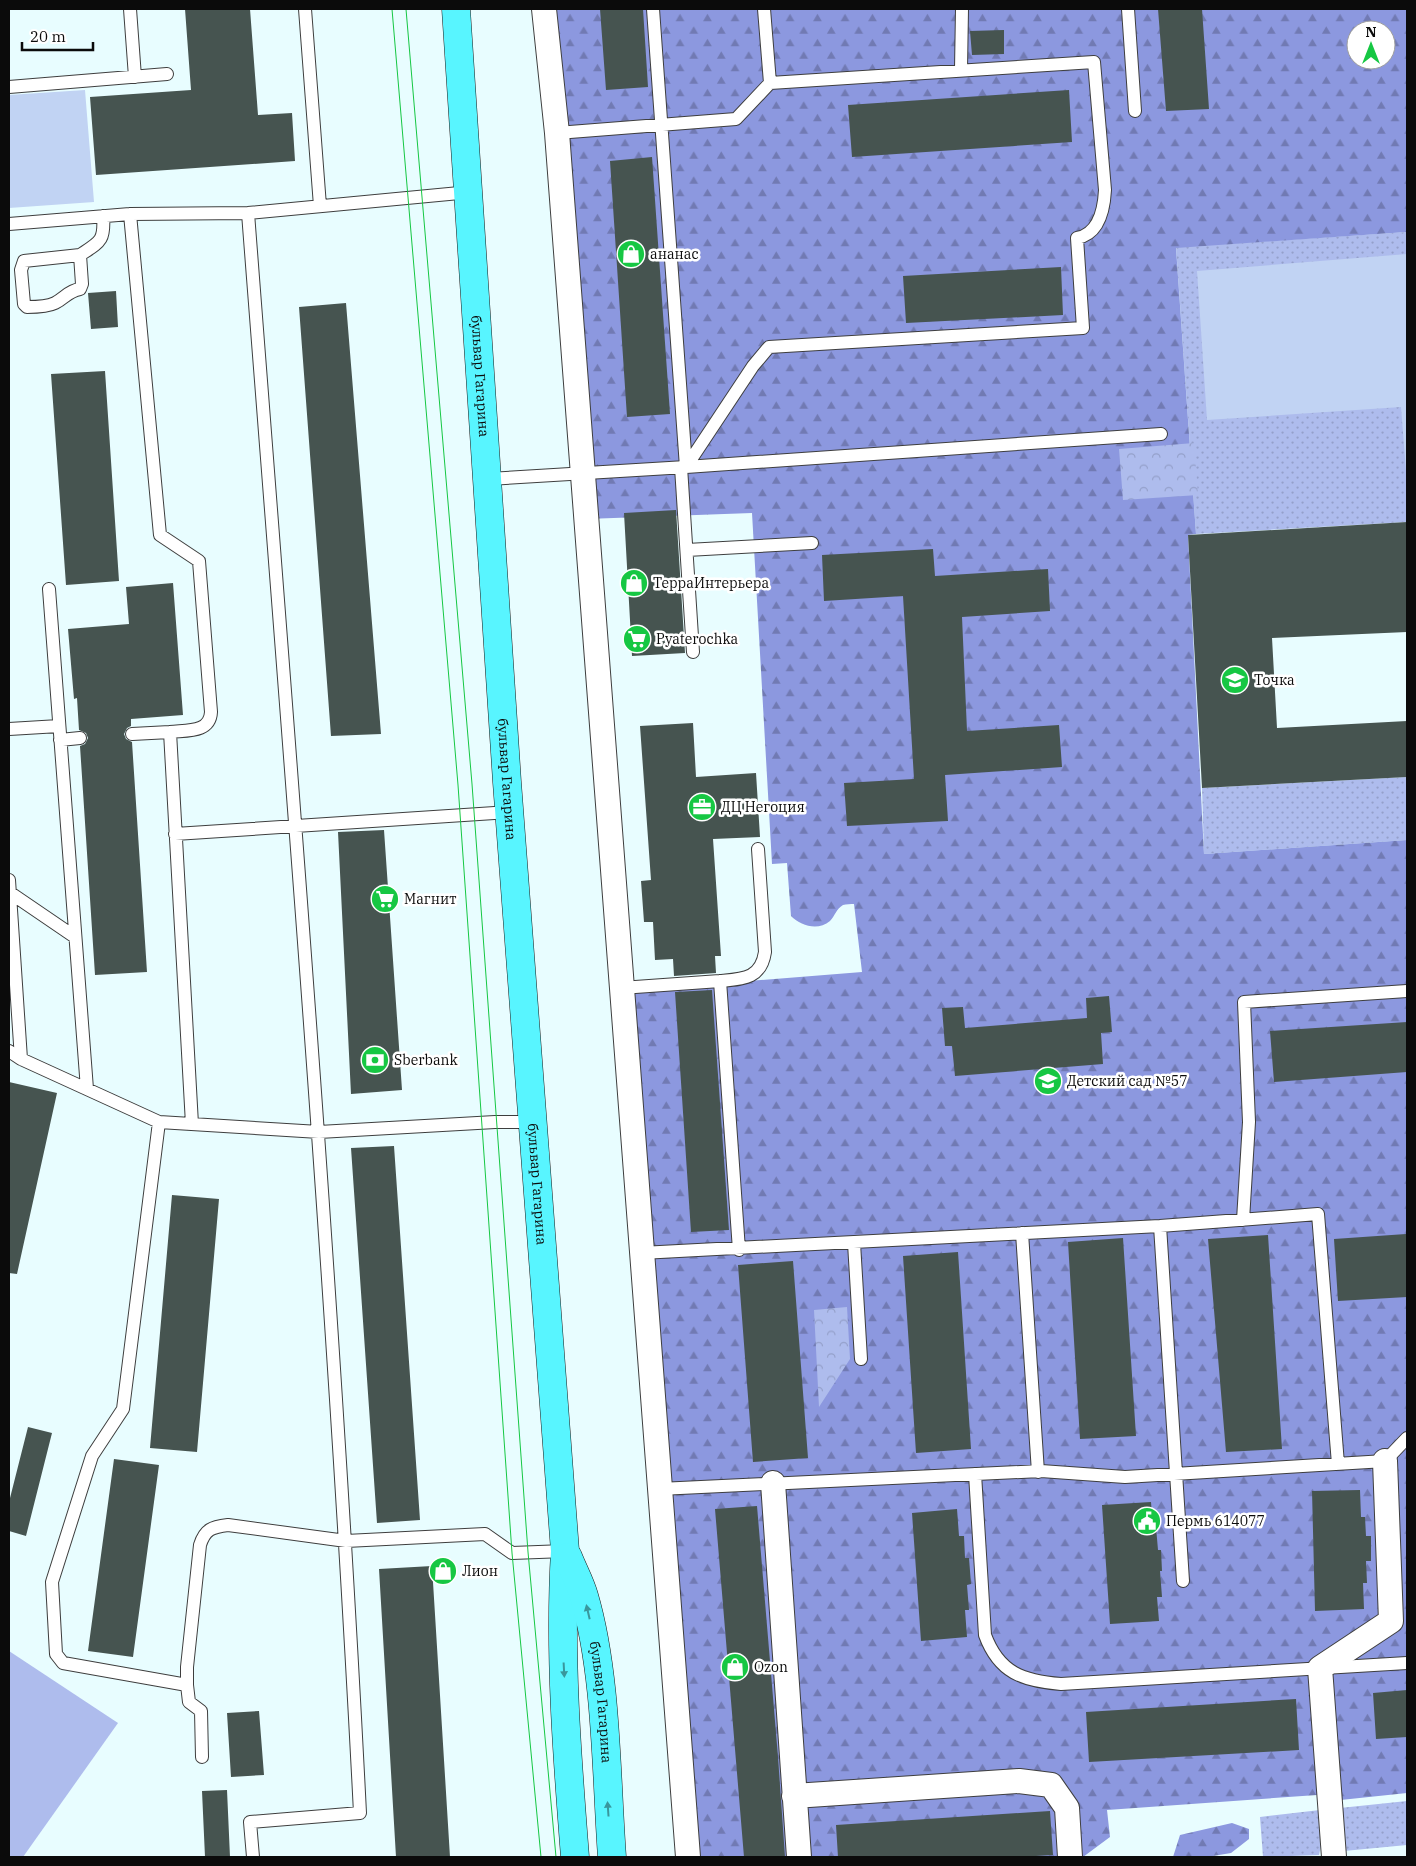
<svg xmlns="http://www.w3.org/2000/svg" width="1416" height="1866" viewBox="0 0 1416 1866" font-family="'IBM Plex Serif',serif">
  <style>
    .grass { fill: url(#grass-dots) }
    .forest { fill: url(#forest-firs); fill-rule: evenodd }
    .park { fill: url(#park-crowns) }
    .garden { fill: #aebced }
    .pitch { fill: #c1d3f3 }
    .building { fill: #465450 }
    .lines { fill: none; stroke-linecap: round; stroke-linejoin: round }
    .lane-casing { stroke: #3e3e3e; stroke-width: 14 }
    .street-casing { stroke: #3e3e3e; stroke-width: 26 }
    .primary-casing { stroke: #1c1c1c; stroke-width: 29 }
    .lane { stroke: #fff; stroke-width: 12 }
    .street { stroke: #fff; stroke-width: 24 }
    .primary { stroke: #58f5ff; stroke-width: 28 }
    .tram { stroke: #16c743; stroke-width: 1 }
    .oneway { fill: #39979d }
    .labels { text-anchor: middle; stroke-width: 5; stroke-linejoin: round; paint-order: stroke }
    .poi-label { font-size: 14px; fill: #0b0b0b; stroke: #fff; text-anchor: start }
    .street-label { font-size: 14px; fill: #0b0b0b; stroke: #fff }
  </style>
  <defs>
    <pattern id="grass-dots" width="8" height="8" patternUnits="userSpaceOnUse" patternTransform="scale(1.25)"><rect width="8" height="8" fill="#aebced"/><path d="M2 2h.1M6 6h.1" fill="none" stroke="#94a0ca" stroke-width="1.8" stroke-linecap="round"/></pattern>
    <pattern id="forest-firs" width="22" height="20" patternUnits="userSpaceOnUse" patternTransform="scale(1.25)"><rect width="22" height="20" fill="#8c98df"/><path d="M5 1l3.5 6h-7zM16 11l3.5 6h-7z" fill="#717ab3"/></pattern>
    <pattern id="park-crowns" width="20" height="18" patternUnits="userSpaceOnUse" patternTransform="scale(1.25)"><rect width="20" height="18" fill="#aebced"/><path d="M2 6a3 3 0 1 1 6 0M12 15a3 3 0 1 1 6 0" fill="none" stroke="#94a0ca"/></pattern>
  </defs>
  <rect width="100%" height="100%" fill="#e8fdff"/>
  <!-- grass -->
  <path class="grass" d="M1407 232V522L1196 534 1176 247Z
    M1407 777V840L1204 854 1202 788Z
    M1407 1801V1845L1344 1851 1340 1808Z
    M1320 1810 1322 1841 1319 1855 1263 1857 1260 1817Z"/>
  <!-- forest -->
  <path class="forest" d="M544 9H1407V232L1176 248 1196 534 1188 535 1204 854 1407 840V1793L1331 1801 1317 1795 1107 1810 1110 1837 1083 1857H688L622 991 862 972 854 904C851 904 846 904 843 905 836 909 835 916 830 921 818 931 801 926 791 916L787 863 772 864 752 513 586 519ZM1356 30H1386V60H1356Z
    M1232 1823 1249 1829V1839L1231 1853 1207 1857H1173L1180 1835Z"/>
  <!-- park -->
  <path class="park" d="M1194 443 1198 495 1123 500 1119 449Z
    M847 1307 850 1359 819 1407 814 1310Z"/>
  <!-- garden -->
  <path class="garden" d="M9 1651 118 1723 23 1857H9Z"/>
  <!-- pitch -->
  <path class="pitch" d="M85 90 94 202 9 208V95Z
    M1407 254V484L1401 407 1207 420 1197 271Z"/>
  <!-- building -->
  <path class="building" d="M185 9H250L258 115 292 113 295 161 96 175 90 97 191 90Z
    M600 9H643L648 87 606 90Z
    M1158 9H1202L1209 109 1166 111Z
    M1004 30V54L972 55 970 31Z
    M1069 90 1072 142 852 157 848 105Z
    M652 157 670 414 627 417 610 161Z
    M1061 267 1063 315 906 323 903 276Z
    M116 291 118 327 91 329 88 293Z
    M346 303 381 734 331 736 299 307Z
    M105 371 119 581 66 585 51 374Z
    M676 510 685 653 632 656 624 513Z
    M1407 522V632L1272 638 1277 728 1407 721V777L1202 788 1188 535Z
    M933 549 935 576 1048 569 1050 611 962 617 967 731 1059 725 1062 767 945 775 948 821 847 826 844 783 914 779 903 596 824 601 822 555Z
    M173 583 183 715 131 719V726L127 728 124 734 126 739 132 742 147 972 95 975 80 746 85 744 88 738 86 733 79 730 77 698 74 699 68 629 129 624 126 587Z
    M693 723 696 777 756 773 760 837 713 839 721 956H715L716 973 674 976 673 959 655 960 653 922H644L641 881 651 880 640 726Z
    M384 830 402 1090 351 1094 338 832Z
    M712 990 729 1230 691 1232 675 992Z
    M1109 996 1112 1032 1101 1033 1103 1064 955 1076 952 1046H945L942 1008 963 1007 965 1028 1087 1018 1086 998Z
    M1407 1022V1072L1274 1082 1270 1031Z
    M9 1082 57 1093 17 1274 9 1273Z
    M394 1146 420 1520 377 1523 351 1148Z
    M172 1195 219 1199 197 1452 150 1448Z
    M1406 1234 1407 1297 1338 1301 1334 1239Z
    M1268 1235 1282 1449 1226 1452 1208 1239Z
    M1123 1238 1136 1436 1080 1439 1068 1242Z
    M958 1252 971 1449 916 1453 903 1256Z
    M793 1261 808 1458 753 1462 738 1265Z
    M28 1427 52 1433 26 1536 9 1531V1502Z
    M114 1459 159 1465 133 1657 88 1651Z
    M1360 1490 1361 1517H1365L1366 1536H1371V1561H1366L1367 1583H1363L1364 1609 1315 1611 1312 1491Z
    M1151 1502 1153 1528 1156 1527 1158 1550H1161L1162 1571H1160L1162 1597H1157L1159 1621 1110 1624 1102 1505Z
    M757 1506 778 1757 785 1857H744L715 1509Z
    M957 1509 959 1536H964L965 1558H969L971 1584 967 1585 969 1610H965L967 1637 921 1641 912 1513Z
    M432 1566 450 1857H396L379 1569Z
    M1407 1690V1737L1376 1739 1373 1693Z
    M1296 1699 1299 1750 1089 1762 1086 1712Z
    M259 1711 264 1775 231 1777 227 1713Z
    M227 1790 230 1857H205L202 1791Z
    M1050 1811 1053 1855 1019 1857H838L836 1825Z"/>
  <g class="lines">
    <defs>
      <path id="lane" d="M130 9 135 77
        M305 9 320 206
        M764 9 770 83
        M1128 9 1135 111
        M961 69 962 9
        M9 87 167 74
        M557 133 736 119 770 83 1094 62 1105 190C1104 209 1099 234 1077 238L1083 328 769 347 753 366 686 467
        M248 213C289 746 333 1279 360 1813L250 1822 253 1857
        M130 214 160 535 199 561 211 712C210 733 187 730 170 732L192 1124
        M9 224 130 214 248 213 470 192
        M80 255 24 261 21 270 24 304 27 307C36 307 47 307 55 303 65 298 68 291 80 289L82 284 80 255C100 242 105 241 103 216
        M681 467 693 652
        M686 467 1161 434
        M488 479 686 467 653 9
        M687 550 812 543
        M49 589 87 1089
        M9 729 59 726
        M132 734 170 732
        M60 740 80 738
        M175 834 510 812
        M9 880 21 1059
        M9 892 75 937
        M720 981C743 979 761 979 765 952L758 849
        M621 988 720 981 739 1250
        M9 1051 21 1059 159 1122 319 1132 495 1122H532
        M159 1122 123 1409 92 1456 52 1582 56 1654 63 1663 187 1685V1667L200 1545C205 1529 212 1527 228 1525L346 1541 485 1534 512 1553 565 1551
        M1243 1220 1249 1122 1244 1002 1407 991
        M1160 1226 1183 1581
        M1022 1233 1038 1472
        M854 1243 861 1359
        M641 1253 1160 1226 1318 1214 1338 1464
        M975 1474 985 1635C999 1673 1023 1681 1061 1684L1407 1663
        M659 1489 1041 1471 1125 1477 1385 1461 1407 1438
        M187 1685 189 1702 201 1711 202 1757"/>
      <path id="street" d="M544 9 557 133 688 1857
        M773 1483 799 1857
        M794 1796 1019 1781 1051 1785 1067 1808 1070 1857
        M1334 1857 1320 1668 1391 1621 1385 1461"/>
      <g id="primary">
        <path id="s1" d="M456 9 507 782 565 1551C559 1653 567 1756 575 1857"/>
        <path id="s2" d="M568 1557C573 1570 580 1582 584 1596 607 1674 606 1775 612 1857"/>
      </g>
    </defs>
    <!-- lane casing -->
    <use href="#lane" class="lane-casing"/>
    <!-- street casing -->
    <use href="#street" class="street-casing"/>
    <!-- primary casing -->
    <use href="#primary" class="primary-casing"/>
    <!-- lane -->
    <use href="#lane" class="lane"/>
    <!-- street -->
    <use href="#street" class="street"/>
    <!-- primary -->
    <use href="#primary" class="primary"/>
    <!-- tram -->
    <path class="tram" d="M392 9 458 785 512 1553 541 1857
      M406 9 472 784 528 1552 556 1857"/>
  </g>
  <!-- one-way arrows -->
  <defs><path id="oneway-solid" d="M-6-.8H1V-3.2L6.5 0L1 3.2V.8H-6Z" transform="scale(1.25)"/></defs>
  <g class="oneway">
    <use href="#oneway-solid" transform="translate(588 1612) rotate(-103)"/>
    <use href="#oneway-solid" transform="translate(564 1670) rotate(87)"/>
    <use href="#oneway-solid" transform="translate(608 1809) rotate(-94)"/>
  </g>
  <!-- icons -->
  <defs>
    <symbol id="shop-disc" viewBox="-11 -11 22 22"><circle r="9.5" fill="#16c743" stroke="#fff"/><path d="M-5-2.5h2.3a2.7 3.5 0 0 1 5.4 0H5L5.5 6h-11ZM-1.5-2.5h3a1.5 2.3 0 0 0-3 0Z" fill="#fff"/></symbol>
    <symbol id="supermarket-disc" viewBox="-11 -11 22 22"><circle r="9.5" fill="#16c743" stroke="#fff"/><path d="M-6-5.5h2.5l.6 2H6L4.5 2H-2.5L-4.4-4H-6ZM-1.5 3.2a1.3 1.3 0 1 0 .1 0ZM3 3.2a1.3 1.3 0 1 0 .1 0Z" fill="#fff"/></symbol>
    <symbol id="school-disc" viewBox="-11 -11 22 22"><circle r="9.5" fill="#16c743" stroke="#fff"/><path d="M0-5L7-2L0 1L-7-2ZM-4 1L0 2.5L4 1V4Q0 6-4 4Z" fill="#fff"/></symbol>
    <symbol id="office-disc" viewBox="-11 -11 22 22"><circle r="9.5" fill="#16c743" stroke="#fff"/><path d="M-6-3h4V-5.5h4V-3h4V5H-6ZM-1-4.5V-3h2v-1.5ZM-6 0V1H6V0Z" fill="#fff"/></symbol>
    <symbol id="bank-disc" viewBox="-11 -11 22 22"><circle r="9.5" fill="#16c743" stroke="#fff"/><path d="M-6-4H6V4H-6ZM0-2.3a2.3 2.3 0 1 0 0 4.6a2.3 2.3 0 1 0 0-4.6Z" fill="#fff"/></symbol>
    <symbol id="civic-disc" viewBox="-11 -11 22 22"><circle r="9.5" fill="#16c743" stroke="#fff"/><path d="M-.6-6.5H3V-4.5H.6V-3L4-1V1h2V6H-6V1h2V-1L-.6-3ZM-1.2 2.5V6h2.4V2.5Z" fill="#fff"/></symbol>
  </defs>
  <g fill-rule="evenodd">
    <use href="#shop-disc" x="615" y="238" width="32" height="32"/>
    <use href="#shop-disc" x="618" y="567" width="32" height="32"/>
    <use href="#supermarket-disc" x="621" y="623" width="32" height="32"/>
    <use href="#school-disc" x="1219" y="664" width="32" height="32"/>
    <use href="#office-disc" x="686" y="791" width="32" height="32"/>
    <use href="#supermarket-disc" x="369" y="883" width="32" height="32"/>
    <use href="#bank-disc" x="359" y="1044" width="32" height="32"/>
    <use href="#school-disc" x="1032" y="1065" width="32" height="32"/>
    <use href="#civic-disc" x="1131" y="1505" width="32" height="32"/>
    <use href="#shop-disc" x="427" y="1555" width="32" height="32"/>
    <use href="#shop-disc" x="719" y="1651" width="32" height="32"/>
  </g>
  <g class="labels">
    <!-- poi labels -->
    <g class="poi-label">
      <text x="650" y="259">ананас</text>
      <text x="653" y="588">ТерраИнтерьера</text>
      <text x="656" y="644">Pyaterochka</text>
      <text x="1254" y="685">Точка</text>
      <text x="721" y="812">ДЦ Негоция</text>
      <text x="404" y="904">Магнит</text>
      <text x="394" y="1065">Sberbank</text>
      <text x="1067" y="1086">Детский сад №57</text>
      <text x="1166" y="1526">Пермь 614077</text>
      <text x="462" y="1576">Лион</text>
      <text x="754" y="1672">Ozon</text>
    </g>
    <!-- street labels -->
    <g class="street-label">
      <text dy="5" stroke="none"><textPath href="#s1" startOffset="368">бульвар Гагарина</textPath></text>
      <text dy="5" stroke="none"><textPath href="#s1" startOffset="772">бульвар Гагарина</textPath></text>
      <text dy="5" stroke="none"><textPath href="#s1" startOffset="1178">бульвар Гагарина</textPath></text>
      <text dy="5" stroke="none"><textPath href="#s2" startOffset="150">бульвар Гагарина</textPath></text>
    </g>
  </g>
  <!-- border -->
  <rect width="1416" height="1866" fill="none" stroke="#0b0b0b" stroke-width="20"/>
  <!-- north arrow -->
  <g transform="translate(1371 45)"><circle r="24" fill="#ffffff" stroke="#9d9d9d"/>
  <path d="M0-4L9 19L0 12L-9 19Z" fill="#16c743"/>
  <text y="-8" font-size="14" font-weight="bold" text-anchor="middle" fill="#0b0b0b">N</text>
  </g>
  <!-- scale -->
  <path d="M22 42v8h71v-8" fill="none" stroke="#0b0b0b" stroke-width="2.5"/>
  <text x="30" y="42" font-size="15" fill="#0b0b0b" stroke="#ffffff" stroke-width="4" paint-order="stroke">20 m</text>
</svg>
